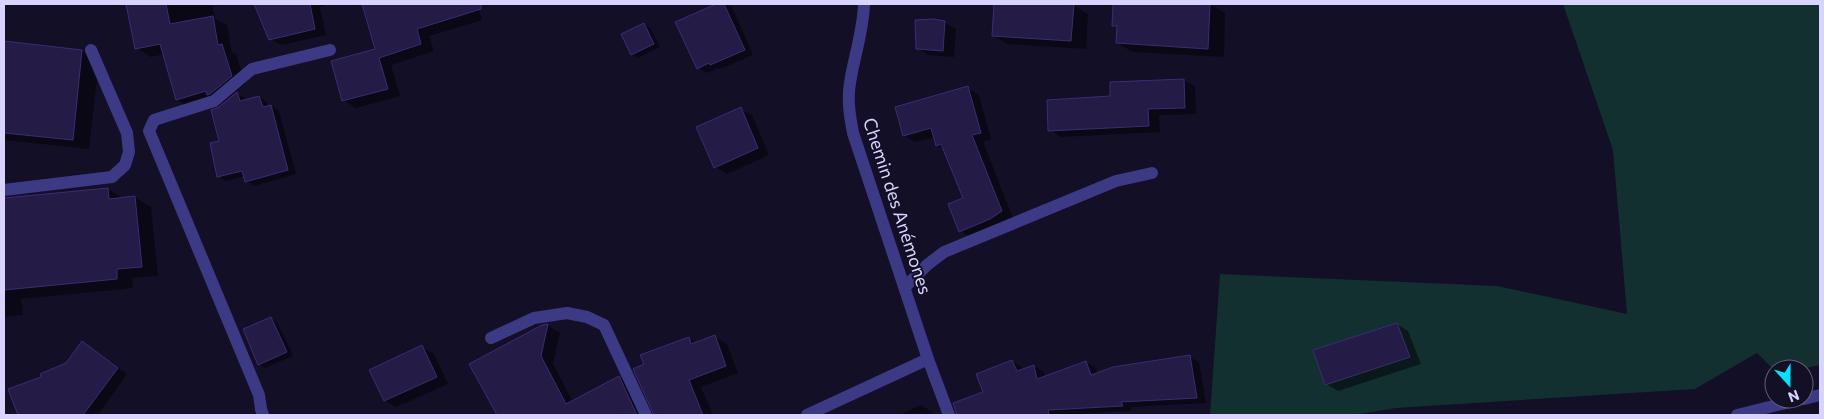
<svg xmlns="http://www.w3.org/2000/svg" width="1824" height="419" viewBox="0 0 1824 419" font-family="Commissioner,sans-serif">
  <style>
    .green { fill: #12302f }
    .shadow { fill: #0007 }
    .building { fill: #241b47; stroke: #3b2d73 }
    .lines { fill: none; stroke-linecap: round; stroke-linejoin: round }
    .lane { stroke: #3d3a85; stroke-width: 12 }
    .street { stroke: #3d3a85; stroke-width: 12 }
    .labels { text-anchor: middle; stroke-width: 4; stroke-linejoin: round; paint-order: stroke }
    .street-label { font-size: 18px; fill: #d9d4ff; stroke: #130f26 }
  </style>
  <rect width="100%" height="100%" fill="#130f26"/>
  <!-- green -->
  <path class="green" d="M1563 4H1820V365L1801 369 1774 370 1757 353 1695 389 1396 408 1353 415H1210L1220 274 1497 286 1627 314 1613 150Z"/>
  <!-- shadow -->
  <path class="shadow" d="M127 4H212L215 19 227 25 232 52 236 54 245 84 222 102 191 108 177 100 164 54 151 57 137 48Z
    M257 4H327L320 7 326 35 282 45 270 39Z
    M363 4H477L482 20 429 36 434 51 391 65 400 96 356 108 343 100 377 50Z
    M719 4H726L732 7 753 55 720 69 718 68 707 73 698 68 677 22Z
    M995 4 1073 5 1088 14 1086 49 1008 44 993 36Z
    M1115 4H1210L1225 13 1224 57 1133 52 1117 43 1118 28 1113 25Z
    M944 22 956 29 954 57 928 55 917 48Z
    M644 24 650 28 660 47 638 58 632 54Z
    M4 42 82 51 99 61 89 149 4 140Z
    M1183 80 1195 86 1196 114 1159 115 1160 132 1061 137 1050 130 1112 97Z
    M967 88 979 95 991 139 983 142 1013 218 971 237 960 231 964 199 945 150 937 145 934 137 916 142 904 136Z
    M237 94 245 98 246 101 259 97 267 102 268 107 271 106 279 111 296 174 254 186 246 181 245 176 226 181 218 176 221 142 220 108Z
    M740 109 752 115 769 155 727 174 715 167Z
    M108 189 123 198 135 197 151 207 158 276 132 278 133 288 21 299 23 315 4 317V199Z
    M271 318 277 322 293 356 265 368 259 364Z
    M1397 324 1408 331 1421 364 1338 391 1326 384Z
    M547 325 560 333 553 364 573 402 619 377 631 385 646 415H499L471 364Z
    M714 337 727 344 738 373 701 387 713 415H655L635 369 688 339 696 343Z
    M83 343 127 374 98 415H19L10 390 43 378 67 364Z
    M422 347 434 354 448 384 396 407 385 400Z
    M1189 357 1199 362 1206 403 1130 407 1132 411 1060 415H980L976 396 985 393 1012 361 1022 367 1023 370 1034 366 1044 372 1045 377 1086 362 1096 368 1098 374Z
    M921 405 932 412 933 415H899Z"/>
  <!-- building -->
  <path class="building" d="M126 4H166L170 24 213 16 218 45 222 44 232 76 210 94 207 95 206 91 176 100 160 44 135 49Z
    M254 4H310L315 29 269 40Z
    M362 4H481V9L417 29 421 44 379 58 388 89 342 101 331 61 375 49Z
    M716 4H724L745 50 710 65 709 63 697 69 675 22Z
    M994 4H1074L1071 41 992 36Z
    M1113 4H1210L1208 49 1116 43 1117 26H1112Z
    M933 19 945 21 943 51 916 49 915 20Z
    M644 23 654 44 631 55 621 34Z
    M4 41 82 50 73 140 4 133Z
    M1184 79 1185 108 1148 109 1149 126 1048 131 1047 100 1110 96V82Z
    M968 86 981 133 972 135 1002 211 990 219 959 232 948 204 963 198 941 144 936 146 931 128 903 136 895 107Z
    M237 92 240 101 259 96 263 107 271 105 288 170 245 182 242 171 217 177 210 143 219 141 211 110 219 107Z
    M741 107 758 148 714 168 696 127Z
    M108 188 109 199 135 196 142 267 117 269V279L4 290V198Z
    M271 317 287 352 258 365 243 329Z
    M1397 323 1410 357 1325 385 1313 350Z
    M548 324 541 356 566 404 619 376 637 415H497L469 364 542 325Z
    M715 335 726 366 689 380 703 415H654L633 369 644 364 640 355 689 337 691 344Z
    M82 341 118 368 83 415H18L8 389 41 377 40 374 66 363Z
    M422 345 437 377 384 401 369 370Z
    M1190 355 1197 398 1121 402 1123 406 1048 410 1049 415H957L953 403 983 392 976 374 1012 360 1017 371 1034 365 1037 379 1086 361 1091 375 1113 367Z"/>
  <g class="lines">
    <!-- lane -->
    <path class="lane" d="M4 190 112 177 125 165 129 152 127 133 91 50
      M905 287 927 265 944 252 1116 181 1152 173
      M491 338 534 318 567 313 587 317 604 325 646 415
      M261 409 259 395 149 131 154 120 214 101 252 69 330 50
      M807 415 928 359"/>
    <!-- street -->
    <path class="street" d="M864 4C863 33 854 56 850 83 847 100 850 117 853 133L928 359 949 415
      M1804 399 1820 395
      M261 409 263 415
      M1737 415 1802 399"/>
  </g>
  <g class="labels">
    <!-- street labels -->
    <g class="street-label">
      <text transform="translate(897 206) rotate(72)" y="6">Chemin des Anémones</text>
    </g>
  </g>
  <!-- border -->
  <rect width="1824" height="419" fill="none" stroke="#d9d4ff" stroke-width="10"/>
  <!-- north arrow -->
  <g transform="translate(1789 384) rotate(159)"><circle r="24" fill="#130f26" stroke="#625e7d"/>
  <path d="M0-4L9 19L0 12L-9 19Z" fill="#00e5ff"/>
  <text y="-8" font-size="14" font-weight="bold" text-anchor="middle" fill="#d9d4ff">N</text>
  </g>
</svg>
